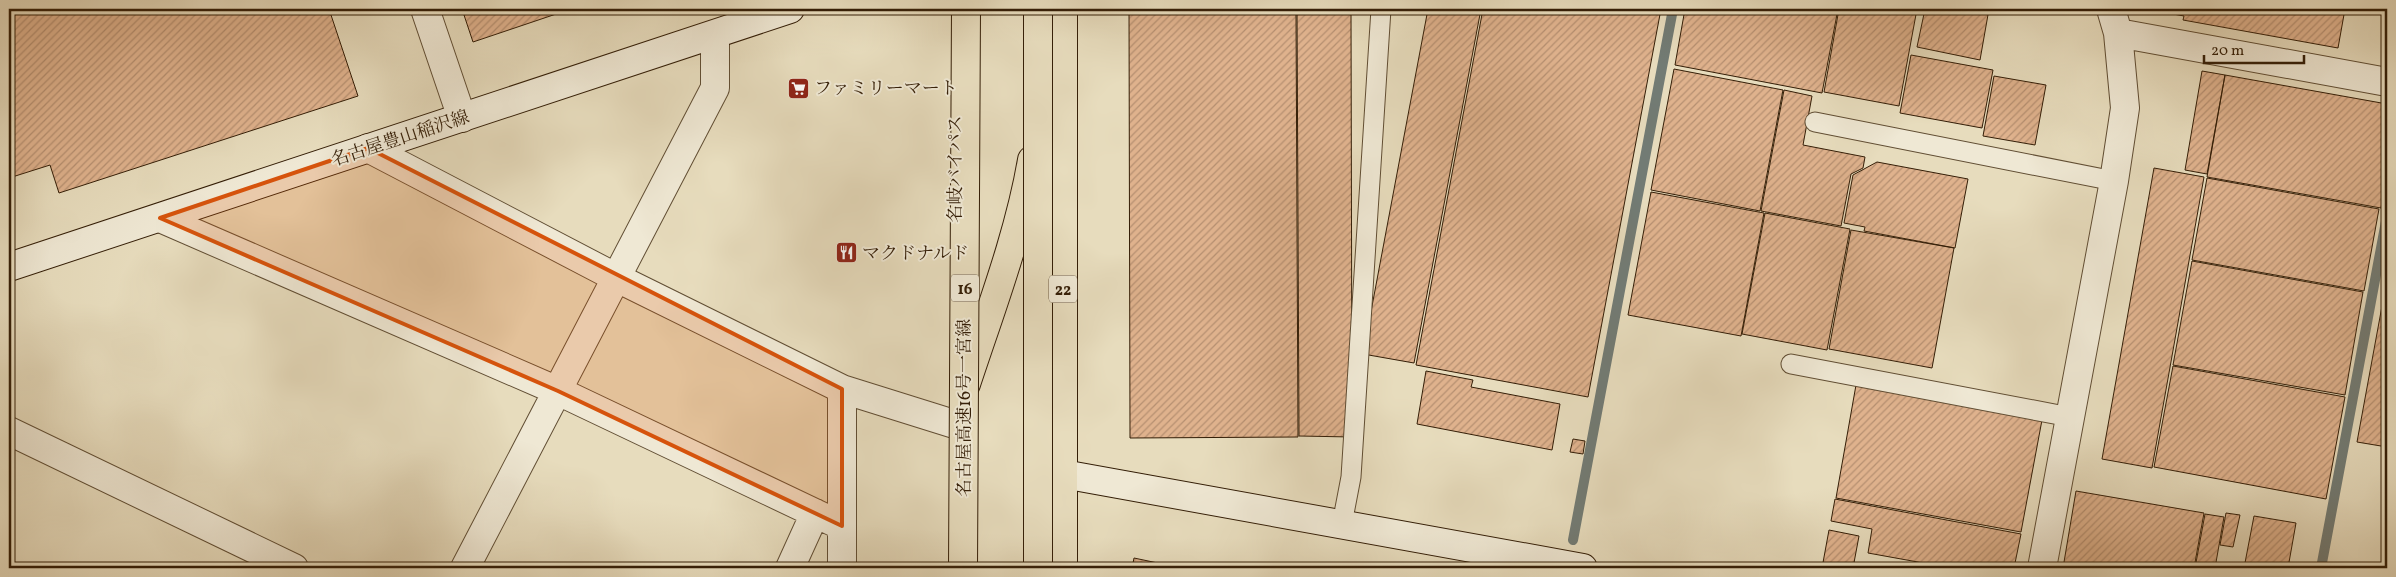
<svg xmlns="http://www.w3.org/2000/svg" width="2396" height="577" viewBox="0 0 2396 577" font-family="Vollkorn,'Noto Serif JP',serif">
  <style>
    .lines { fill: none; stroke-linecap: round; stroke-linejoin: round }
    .stream { stroke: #727b74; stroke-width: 10 }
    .building { fill: url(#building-hatch); stroke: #341e07 }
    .lane-casing { stroke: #614e34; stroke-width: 21 }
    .street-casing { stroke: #614e34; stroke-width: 30 }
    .secondary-casing { stroke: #341e07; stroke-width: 30 }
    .highway-casing { stroke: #341e07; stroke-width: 30 }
    .lane { stroke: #efe8d4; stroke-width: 19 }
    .street { stroke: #efe8d4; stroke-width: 28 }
    .secondary { stroke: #efe8d4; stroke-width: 28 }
    .highway { stroke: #e7dcbd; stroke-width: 28 }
    .highway-bridge-casing { stroke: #341e07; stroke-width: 30; stroke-linecap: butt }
    .highway-bridge { stroke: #e7dcbd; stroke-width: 28 }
    .marked { fill: #d6530c; fill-opacity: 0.2; stroke: #d6530c; stroke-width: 4; stroke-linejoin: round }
    .labels { text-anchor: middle; stroke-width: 4; stroke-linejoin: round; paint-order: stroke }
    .shield { fill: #efe8d4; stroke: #6c5b44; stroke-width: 1 }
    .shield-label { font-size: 16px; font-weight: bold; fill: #341e07 }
    .poi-label { font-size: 18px; fill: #341e07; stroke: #efe8d4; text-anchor: start }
    .street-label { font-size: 18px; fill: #341e07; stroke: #efe8d4 }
  </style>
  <defs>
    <pattern id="building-hatch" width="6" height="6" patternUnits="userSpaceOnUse" patternTransform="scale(1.25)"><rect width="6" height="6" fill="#dfb28d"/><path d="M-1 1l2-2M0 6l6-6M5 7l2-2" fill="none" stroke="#b69071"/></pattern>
  </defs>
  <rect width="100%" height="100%" fill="#e7dcbd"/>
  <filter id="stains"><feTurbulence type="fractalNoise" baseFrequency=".004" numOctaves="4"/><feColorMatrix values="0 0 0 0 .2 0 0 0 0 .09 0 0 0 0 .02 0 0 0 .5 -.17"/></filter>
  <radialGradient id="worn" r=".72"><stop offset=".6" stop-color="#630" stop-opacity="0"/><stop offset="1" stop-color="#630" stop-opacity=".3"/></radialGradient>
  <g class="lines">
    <!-- stream -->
    <path class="stream" d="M1573 540 1673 9
      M2321 568 2387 216"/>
  </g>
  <!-- building -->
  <path class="building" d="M9 9H329L358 96 59 193 50 165 9 178Z
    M462 9H571L473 42Z
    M1129 9H1296L1298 437 1130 438Z
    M1297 9H1351L1352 437 1299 436Z
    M1428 9H1481L1414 363 1363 354Z
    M1483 9H1661L1588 397 1416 365Z
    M1685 9H1838L1822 93 1675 65Z
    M1839 9H1917L1899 106 1824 92Z
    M1925 9H1989L1980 60 1917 47Z
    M2174 9H2345L2338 48 2183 20 2184 16 2173 14Z
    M1911 55 1993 70 1982 128 1900 113Z
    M1674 69 1783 90 1760 211 1651 190Z
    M2202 71 2225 75 2207 174 2185 170Z
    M2225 75 2387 104V172L2381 208 2207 177Z
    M1994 76 2046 85 2035 145 1983 136Z
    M1784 90 1812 96 1803 145 1865 157 1863 168 1851 174 1841 226 1761 211Z
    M1877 162 1968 179 1955 248 1864 231 1865 227 1844 223 1853 175Z
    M2154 168 2204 177 2152 468 2102 459Z
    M2207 178 2379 209 2364 291 2192 260Z
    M1651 192 1764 213 1741 336 1628 315Z
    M1765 213 1850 229 1827 350 1742 334Z
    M1851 230 1954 248 1932 368 1829 349Z
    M2192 261 2363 292 2345 395 2173 365Z
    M2382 306 2387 307V447L2357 442Z
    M2173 366 2345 397 2326 499 2154 467Z
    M1426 371 1473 380 1471 387 1560 404 1552 450 1417 424Z
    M1856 385 2042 420 2021 532 1836 498Z
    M1573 439 1585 441 1583 454 1570 452Z
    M2076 491 2204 513 2194 568H2063Z
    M1835 499 2021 534 2014 568H1951L1868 553 1872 529 1831 521Z
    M2226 513 2240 515 2233 547 2220 545Z
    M2205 514 2224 517 2215 568H2195Z
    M2254 516 2296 523 2288 568H2244Z
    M1829 530 1859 536 1853 568H1822Z
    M1134 558 1172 566V568H1132Z"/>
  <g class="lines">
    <defs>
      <path id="lane" d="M1815 122 2114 181
        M1791 364 2070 417
        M1342 524 1351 477 1381 9"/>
      <path id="street" d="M425 9 462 118
        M2118 33 2387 82
        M368 148 617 278 842 389 954 424
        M160 218 558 391 842 526
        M842 389V568
        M9 431 294 568
        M465 568 715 88V35
        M790 568 815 513
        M2042 568 2114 181 2125 108 2118 33 2111 9"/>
      <path id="secondary" d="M9 267 790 9
        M1063 474 1583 568"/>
      <path id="highway" d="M1063 9V568
        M966 384C990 311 1019 236 1032 160"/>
    </defs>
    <!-- lane casing -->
    <use href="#lane" class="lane-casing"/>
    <!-- street casing -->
    <use href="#street" class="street-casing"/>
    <!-- secondary casing -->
    <use href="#secondary" class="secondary-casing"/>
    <!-- highway casing -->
    <use href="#highway" class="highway-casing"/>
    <!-- lane -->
    <use href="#lane" class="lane"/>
    <!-- street -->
    <use href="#street" class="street"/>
    <!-- secondary -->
    <use href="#secondary" class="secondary"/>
    <!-- highway -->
    <use href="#highway" class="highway"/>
    <defs>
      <path id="highway-bridge" d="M963 568 966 9
        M1038 568V9"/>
    </defs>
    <!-- highway-bridge casing -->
    <use href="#highway-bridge" class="highway-bridge-casing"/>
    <!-- highway-bridge -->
    <use href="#highway-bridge" class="highway-bridge"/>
  </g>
  <!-- marked area -->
  <path class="marked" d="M368 148 842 389V526L558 391 160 218Z"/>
  <!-- icons -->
  <defs>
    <symbol id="supermarket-square" viewBox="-11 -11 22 22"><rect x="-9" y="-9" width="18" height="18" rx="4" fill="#8f2418" stroke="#efe8d4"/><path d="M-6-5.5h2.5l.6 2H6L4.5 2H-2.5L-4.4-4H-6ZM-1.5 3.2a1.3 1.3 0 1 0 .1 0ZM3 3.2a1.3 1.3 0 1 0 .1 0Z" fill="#fff"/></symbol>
    <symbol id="restaurant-square" viewBox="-11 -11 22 22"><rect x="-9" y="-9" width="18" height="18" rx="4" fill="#8f2418" stroke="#efe8d4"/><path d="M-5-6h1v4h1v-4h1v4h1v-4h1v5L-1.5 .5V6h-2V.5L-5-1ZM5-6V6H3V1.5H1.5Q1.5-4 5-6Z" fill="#fff"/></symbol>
  </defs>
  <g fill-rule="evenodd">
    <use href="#supermarket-square" x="786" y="76" width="25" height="25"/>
    <use href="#restaurant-square" x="834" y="240" width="25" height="25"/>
  </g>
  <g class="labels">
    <!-- shield labels -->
    <g class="shield">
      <rect x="951" y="274.5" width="28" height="27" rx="4"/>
      <rect x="1049" y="275.5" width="28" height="27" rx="4"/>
    </g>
    <g class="shield-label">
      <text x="965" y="294">16</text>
      <text x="1063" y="295">22</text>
    </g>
    <!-- poi labels -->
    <g class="poi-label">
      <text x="814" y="94">ファミリーマート</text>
      <text x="862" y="259">マクドナルド</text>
    </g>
    <!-- street labels -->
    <g class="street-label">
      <text transform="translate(400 138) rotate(-18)" y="6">名古屋豊山稲沢線</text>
      <text transform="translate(955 169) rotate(-90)" y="6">名岐バイパス</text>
      <text transform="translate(964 408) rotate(-90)" y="6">名古屋高速16号一宮線</text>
    </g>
  </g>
  <!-- margin -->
  <rect width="2396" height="577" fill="none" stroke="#e7dcbd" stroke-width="30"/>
  <rect x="10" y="10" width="2376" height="557" fill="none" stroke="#341e07" stroke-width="2.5"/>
  <rect x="15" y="15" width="2366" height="547" fill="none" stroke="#341e07"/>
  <!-- scale -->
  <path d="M2204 55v8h100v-8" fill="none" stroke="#341e07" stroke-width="2.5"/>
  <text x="2211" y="55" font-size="15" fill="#341e07" stroke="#efe8d4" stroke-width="4" paint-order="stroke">20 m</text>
  <rect width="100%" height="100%" filter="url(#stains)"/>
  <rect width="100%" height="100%" fill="url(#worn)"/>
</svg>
